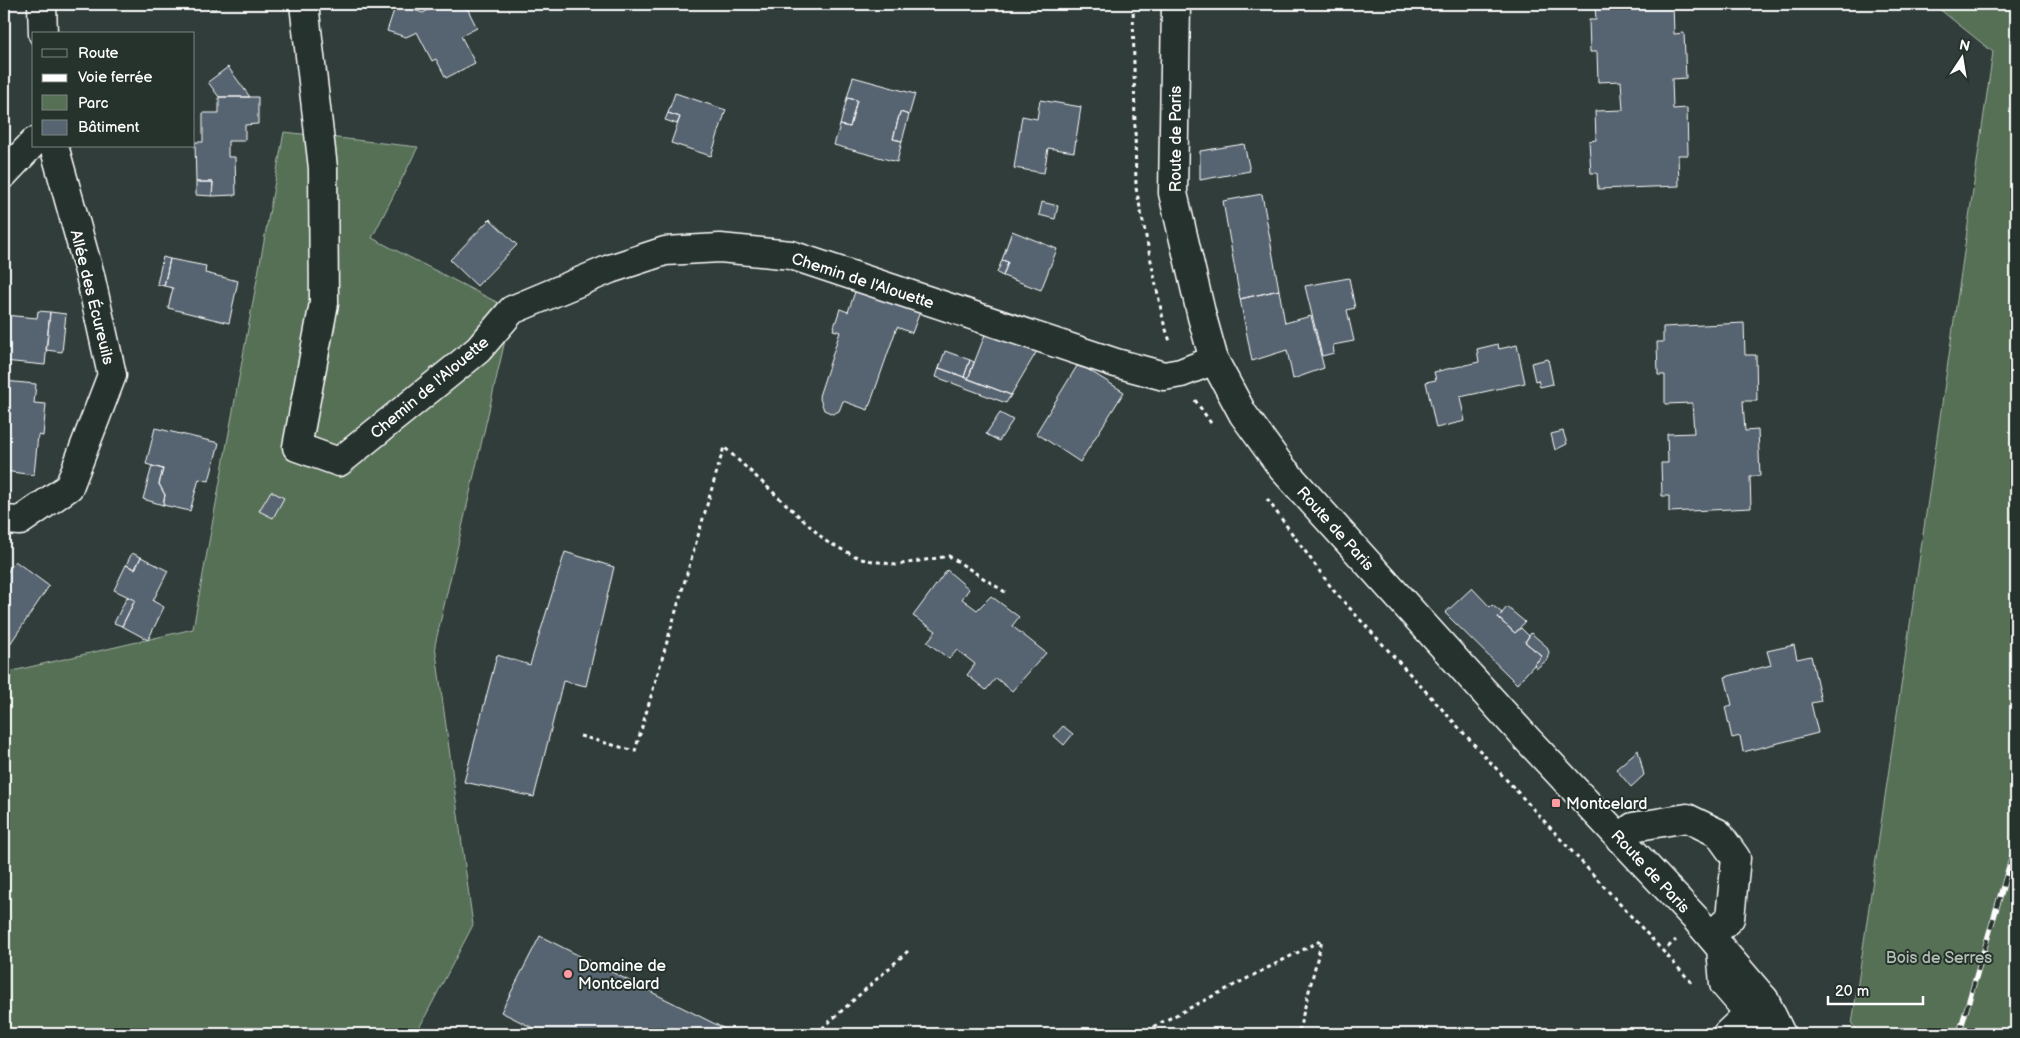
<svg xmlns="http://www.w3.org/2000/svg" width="2020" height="1038" viewBox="0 0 2020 1038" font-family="'Balsamiq Sans',sans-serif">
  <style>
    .green { fill: #567056; stroke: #aab8aa }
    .building { fill: #576471; stroke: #fff }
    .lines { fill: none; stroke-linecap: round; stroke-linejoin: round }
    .minor-casing { stroke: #fff; stroke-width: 31 }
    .major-casing { stroke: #fff; stroke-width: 31 }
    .path { stroke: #fff; stroke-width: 3; stroke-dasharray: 4 4; stroke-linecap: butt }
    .minor { stroke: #26332d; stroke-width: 28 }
    .major { stroke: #26332d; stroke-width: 28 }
    .rail-casing { stroke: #fff; stroke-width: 5.5 }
    .rail { stroke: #26332d; stroke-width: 4; stroke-dasharray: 11; stroke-linecap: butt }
    .poi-dot { fill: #ff9aa2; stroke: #26332d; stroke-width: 2 }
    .labels { text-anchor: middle; stroke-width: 4; stroke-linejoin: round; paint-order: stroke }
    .street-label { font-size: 16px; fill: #fff; stroke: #26332d }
    .poi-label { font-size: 16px; fill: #fff; stroke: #26332d; text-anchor: start }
    .park-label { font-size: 16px; fill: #b3bfb3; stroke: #26332d }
  </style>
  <rect width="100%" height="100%" fill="#303d3b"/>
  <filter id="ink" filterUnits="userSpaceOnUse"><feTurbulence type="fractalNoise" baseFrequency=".02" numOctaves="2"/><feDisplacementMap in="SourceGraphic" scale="10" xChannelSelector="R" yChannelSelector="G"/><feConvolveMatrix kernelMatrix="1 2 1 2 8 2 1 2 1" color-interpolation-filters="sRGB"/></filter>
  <g filter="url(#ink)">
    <!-- green -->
    <path class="green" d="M1933 4H2016V1034H1861L1852 1024 1993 52Z
      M284 132 418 147 372 238 512 310 435 645 473 925 416 1034H4V673L193 629Z"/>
    <!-- building -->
    <path class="building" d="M165 4H188L165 7Z
      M204 4H220L214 10Z
      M396 4 423 13 439 4 441 9 451 4H465L477 28 461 36 475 63 446 78 436 59 432 61 417 32 406 37 387 31Z
      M1673 4 1674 34 1684 33 1686 78 1672 79 1673 109 1687 108 1688 155H1678L1679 186 1598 189 1597 173H1591L1589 141 1596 140 1595 111 1623 110 1621 81 1598 82 1597 52H1590L1589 20H1596L1595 6Z
      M228 67 250 97H219L208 82Z
      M853 77 915 94 909 115 900 112 893 139 902 141 897 162 834 145 840 125 850 127 857 100 847 98Z
      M675 93 726 110 711 156 671 143 680 117 668 113Z
      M219 97H258V124L245 125V141H228V157H235L236 195 212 196 213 182H196L195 142H203V113H219Z
      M847 98 857 100 850 127 840 125Z
      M1040 100 1081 107 1074 152 1048 148 1044 173 1014 168 1022 116 1037 119Z
      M900 112 909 115 902 141 893 139Z
      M668 113 680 117 677 124 665 120Z
      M1244 144 1250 171 1200 180V151Z
      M196 182H213L212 196 196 195Z
      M1262 194 1279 290 1240 299 1223 201Z
      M1042 202 1058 206 1055 219 1039 215Z
      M490 219 517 245 477 286 450 260Z
      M1012 231 1057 249 1041 290 1003 276 1008 262 1002 260Z
      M163 257 170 259 164 286 157 284Z
      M170 259 206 266 205 273 238 281 229 323 168 308 173 288 164 286Z
      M1002 260 1008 262 1003 276 997 273Z
      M1349 278 1355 308 1347 310 1354 341 1333 345 1334 353 1322 356 1305 286Z
      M857 286 921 309 912 333 897 327 868 410 843 401 839 411 833 414 824 410 819 396 840 332 833 330 840 309 848 312Z
      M1279 290 1285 323 1311 316 1324 368 1293 379 1287 350 1252 361 1240 299Z
      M38 311 50 312 45 365 4 361V315L37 318Z
      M50 312 66 314 62 352 46 350Z
      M1744 323 1745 355H1756L1757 401H1743L1745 431 1758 430 1760 476 1750 477 1751 508 1669 512V496H1662L1661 463H1668L1667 434 1694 433 1692 403 1665 404V375H1658L1657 342H1663V327Z
      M986 332 1037 351 1011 395 968 379Z
      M1498 344 1499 349 1517 345 1525 383 1460 397 1465 421 1436 428 1426 382 1436 380 1434 372 1479 362 1477 349Z
      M945 351 970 360 964 377 939 368Z
      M1548 359 1553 384 1540 387 1538 380 1535 381 1531 363Z
      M970 360 974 362 968 379 964 377Z
      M1077 366 1087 369 1124 392 1080 462 1036 433Z
      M939 368 964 377 1011 395 1006 403 936 377Z
      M4 381 36 384 34 403 46 404 43 436 38 435 34 475 4 471V430L7 399H4Z
      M1000 413 1013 420 999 441 986 434Z
      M155 428 219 443 209 481 199 479 190 511 163 505 165 495 159 484 163 469 146 464Z
      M1563 431 1567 444 1555 450 1551 434Z
      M152 466 163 469 159 484 165 495 163 505 143 499Z
      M271 491 284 498 273 518 259 511Z
      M565 552 614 567 586 686 563 681 534 797 464 782 497 655 530 665Z
      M132 553 141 557 135 569 126 565Z
      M141 557 168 571 153 601 164 607 148 640 122 626 135 600 114 590 126 565 135 569Z
      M15 561 49 586 10 644 4 639V577Z
      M947 570 969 589 962 599 977 610 991 596 1019 617 1012 626 1046 653 1012 691 996 678 986 690 967 675 975 664 957 650 949 659 927 642 936 631 913 616Z
      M1472 588 1490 607 1492 605 1502 613 1498 618 1515 633 1521 628 1529 636 1525 642 1542 656 1517 684 1445 613Z
      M127 597 135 600 122 626 114 623Z
      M1507 607 1525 622 1515 633 1498 618Z
      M1531 633 1546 646 1549 652 1547 660 1537 668 1534 665 1542 656 1525 642Z
      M1794 645 1797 659 1811 656 1821 701 1811 703 1818 733 1743 752 1740 736 1732 738 1725 707 1732 705 1725 677 1771 665 1767 651Z
      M1063 726 1073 734 1064 745 1054 736Z
      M1638 750 1644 775 1631 787 1616 769Z
      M540 936 735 1034H545L501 1012Z"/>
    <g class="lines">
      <defs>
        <path id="minor" d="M42 4 43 34
          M304 4 323 168 324 303 297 447 339 462 478 350 512 310 610 269 665 251 720 248 791 255 1116 363 1164 376 1181 373 1214 360
          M4 174 34 142
          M4 520 20 521 69 487 112 375 90 275 54 146
          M1620 839 1633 827 1687 818 1718 833 1736 858 1730 918 1711 936
          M1727 1034 1764 999"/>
        <path id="major" d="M1176 4 1173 193 1202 317 1214 360 1243 414 1282 468 1527 739 1696 919 1764 999 1781 1034
          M1721 948 1724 984 1749 1013 1775 1022"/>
      </defs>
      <!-- minor casing -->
      <use href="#minor" class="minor-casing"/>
      <!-- major casing -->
      <use href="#major" class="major-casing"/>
      <!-- path -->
      <path class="path" d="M1133 4 1136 188 1164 324 1171 344
        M1195 400 1213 426
        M1267 499 1334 591 1693 984
        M580 736 635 751 724 447 827 542 861 559 896 565 949 556 1005 592
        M1668 947 1676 940
        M816 1034 908 951
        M1139 1034 1322 940 1298 1034"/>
      <!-- minor -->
      <use href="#minor" class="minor"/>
      <!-- major -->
      <use href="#major" class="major"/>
      <defs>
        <path id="rail" d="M1959 1034 2016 843"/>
      </defs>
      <!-- rail casing -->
      <use href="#rail" class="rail-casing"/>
      <!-- rail -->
      <use href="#rail" class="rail"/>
    </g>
  </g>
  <!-- markers -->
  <g class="poi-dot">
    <rect x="1551" y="798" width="10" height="10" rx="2.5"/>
    <circle cx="568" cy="974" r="5"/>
  </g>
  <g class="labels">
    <!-- street labels -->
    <g class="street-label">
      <text transform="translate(1175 139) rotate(-90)" y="6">Route de Paris</text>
      <text transform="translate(863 280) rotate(18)" y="6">Chemin de l'Alouette</text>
      <text transform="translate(93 297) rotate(76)" y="6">Allée des Écureuils</text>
      <text transform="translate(429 387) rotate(-40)" y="6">Chemin de l'Alouette</text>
      <text transform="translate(1336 528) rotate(48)" y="6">Route de Paris</text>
      <text transform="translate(1651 871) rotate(47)" y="6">Route de Paris</text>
    </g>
    <!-- poi labels -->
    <g class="poi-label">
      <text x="1566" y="809">Montcelard</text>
      <text x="578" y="971">Domaine de<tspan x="578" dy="18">Montcelard</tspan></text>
    </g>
    <!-- park labels -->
    <g class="park-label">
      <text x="1939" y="963">Bois de Serres</text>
    </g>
  </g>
  <!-- margin -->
  <rect width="2020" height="1038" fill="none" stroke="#26332d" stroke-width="20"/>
  <rect x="10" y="10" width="2000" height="1018" fill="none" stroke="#fff" stroke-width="2" filter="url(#ink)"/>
  <!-- legend -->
  <rect x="32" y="32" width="162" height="115" fill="#26332d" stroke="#7d8581"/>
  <rect x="42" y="49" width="25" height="8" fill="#26332d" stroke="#7d8581"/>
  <text x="78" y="58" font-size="15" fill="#ffffff">Route</text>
  <rect x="42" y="74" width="25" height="8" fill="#ffffff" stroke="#7d8581"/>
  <text x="78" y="82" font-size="15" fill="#ffffff">Voie ferrée</text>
  <rect x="42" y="95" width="25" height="15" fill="#567056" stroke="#7d8581"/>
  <text x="78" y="108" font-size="15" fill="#ffffff">Parc</text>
  <rect x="42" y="120" width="25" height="15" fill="#576471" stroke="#7d8581"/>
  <text x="78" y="132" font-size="15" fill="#ffffff">Bâtiment</text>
  <!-- north arrow -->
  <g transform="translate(1962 58) rotate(12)" stroke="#26332d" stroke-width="4" paint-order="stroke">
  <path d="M0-4L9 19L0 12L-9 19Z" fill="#ffffff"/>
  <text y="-8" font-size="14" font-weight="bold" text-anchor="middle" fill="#ffffff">N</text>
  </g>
  <!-- scale -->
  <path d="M1828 996v8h95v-8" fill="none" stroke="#ffffff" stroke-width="2.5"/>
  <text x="1835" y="996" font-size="15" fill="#ffffff" stroke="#26332d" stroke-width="4" paint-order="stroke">20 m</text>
</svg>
